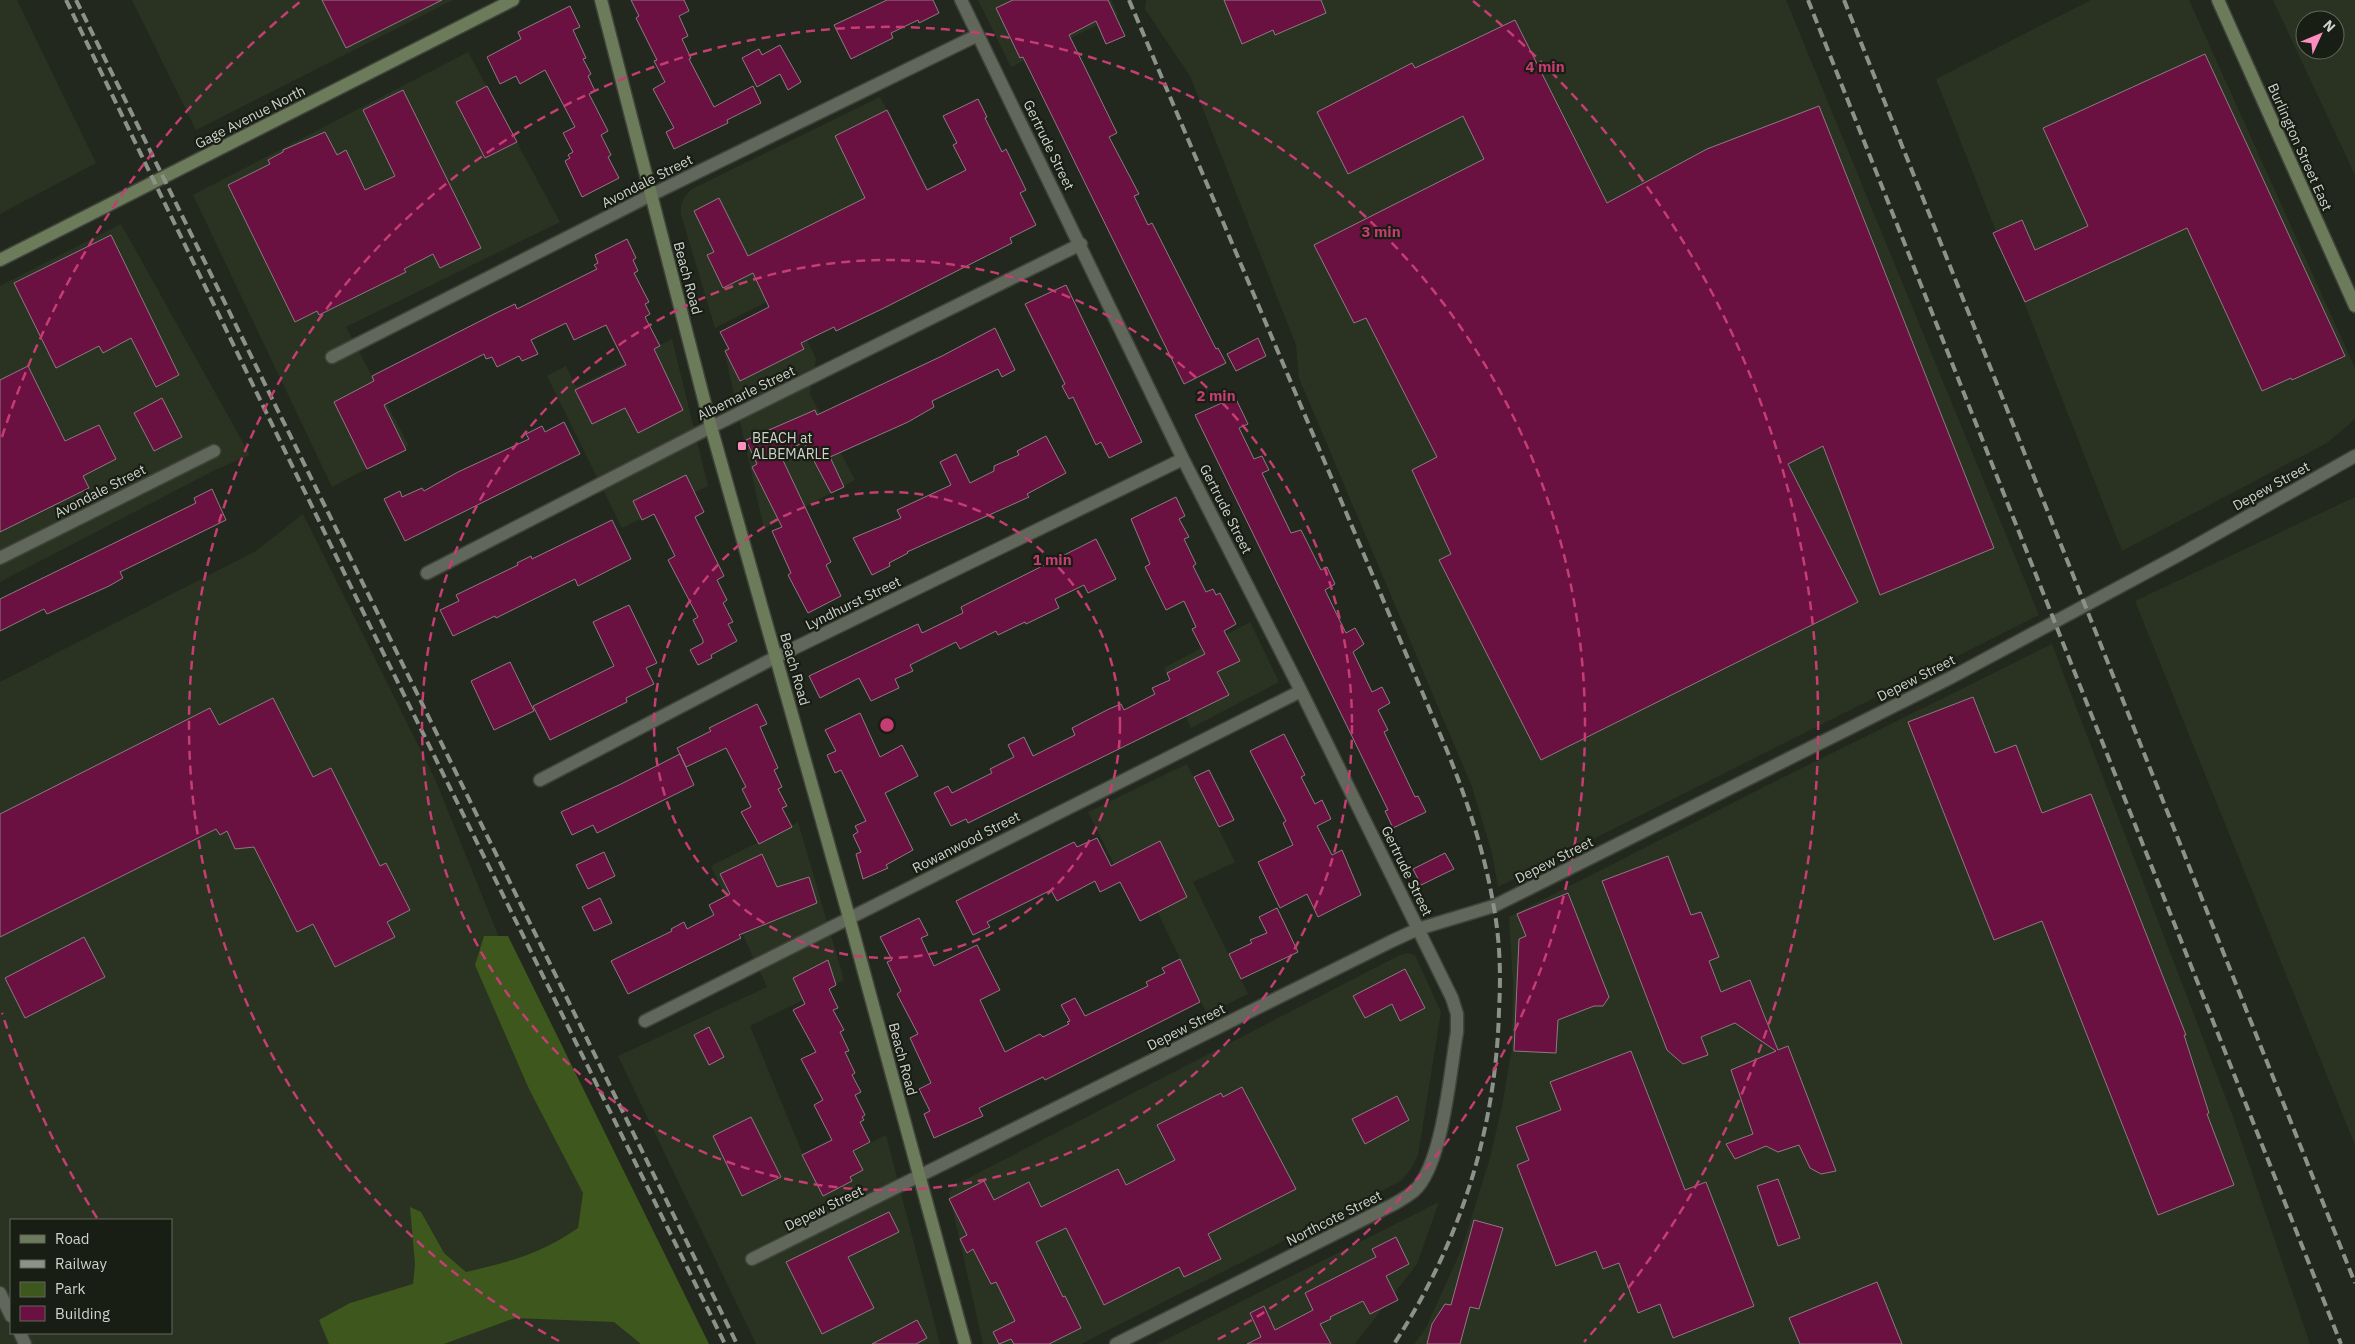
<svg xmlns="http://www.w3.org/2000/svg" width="2355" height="1344" viewBox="0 0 2355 1344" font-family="'IBM Plex Sans',sans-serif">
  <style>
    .built { fill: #2a3322; fill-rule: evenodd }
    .green { fill: #3e571d }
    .building { fill: #6a1141; stroke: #8b7b81 }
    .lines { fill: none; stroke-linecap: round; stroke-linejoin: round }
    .street-casing { stroke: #3f433a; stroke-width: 15 }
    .secondary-casing { stroke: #3f433a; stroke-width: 15 }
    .street { stroke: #61675a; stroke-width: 12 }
    .secondary { stroke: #6c7b5a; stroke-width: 12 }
    .rail { stroke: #8d9289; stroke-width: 4; stroke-dasharray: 10 5; stroke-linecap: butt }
    .ring { fill: none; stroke: #c53d72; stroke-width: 2.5; stroke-dasharray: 9 6 }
    .poi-dot { fill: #fd8ebf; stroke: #191e14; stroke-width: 2 }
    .labels { text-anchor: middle; stroke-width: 4.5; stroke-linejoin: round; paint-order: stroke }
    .street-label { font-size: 14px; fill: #cfd3cc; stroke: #191e14 }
    .poi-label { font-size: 14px; fill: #cfd3cc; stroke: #191e14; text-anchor: start }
    .centre { fill: #c53d72; stroke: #191e14; stroke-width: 2.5 }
    .ring-label { font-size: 15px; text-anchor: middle; font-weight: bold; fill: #c53d72; stroke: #191e14; stroke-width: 4.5; stroke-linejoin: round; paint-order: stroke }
  </style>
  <rect width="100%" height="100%" fill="#22281d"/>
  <!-- built -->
  <path class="built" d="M0 0H17L96 163 0 214Z
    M132 0H453L196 130Z
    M978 0H1111L1118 15 1011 67Z
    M1146 0H1786L2039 615 1498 887 1492 853 1472 787 1299 378 1296 345 1190 76 1145 9Z
    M2091 0H2189L2355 368V419L2327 443 2122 551 1936 79Z
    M2273 0H2355V175ZM2305 20H2335V50H2305Z
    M468 52 560 222 346 327 409 446 332 487 193 195Z
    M880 97 941 214 715 328 681 214V205L685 196 692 189Z
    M121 224 250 455 215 470 0 582V286Z
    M795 315 816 359 810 394 855 480 764 529 724 349Z
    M672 339 708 486 622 528 547 376 566 366 576 387Z
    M2355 497V1145L2135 601Z
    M303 514 435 779 663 1344H0V682L256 551ZM11 1220H171V1333H11Z
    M1250 622 1279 682 1191 728 1164 668Z
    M2052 644 2232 1114 2310 1344H1414L1426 1328 1462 1248 1490 1158 1502 1106 1512 1048 1513 983 1509 917 1768 785Z
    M1187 764 1235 862 1193 882 1248 994 1207 1014 1157 911 1141 918 1088 812Z
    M798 822 844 980 750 1026 811 1174 886 1135 940 1344H756L618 1056 767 987 711 866Z
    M1408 953 1415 955 1441 1012 1418 1155 1411 1169 1401 1181 1081 1344H983L949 1193 955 1185 1400 955Z
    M1439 1202 1417 1264 1355 1344H1157Z"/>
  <!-- green -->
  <path class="green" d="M484 936H508L709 1344H641L614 1322 515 1318 444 1344H329L319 1320 350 1303 413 1284 415 1264 410 1207 421 1212 444 1253 466 1272C509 1262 541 1254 578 1228L583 1193 529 1089 475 965Z"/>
  <!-- building -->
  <path class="building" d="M322 0H442L346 48Z
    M631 0H684L689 11 679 16 688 36 682 39 691 58 689 59 714 107 753 86 761 103 727 120 728 123 674 149 666 132 674 128 653 89 665 82 654 61 657 60 636 18 639 16Z
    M887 0H933L939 13 919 23 918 20 891 33 893 38 851 59 834 25Z
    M1013 0H1108L1125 36 1106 44 1096 21 1069 35 1117 133 1109 137 1139 194 1134 196 1148 225 1152 223 1216 349 1218 348 1226 363 1184 384 1023 57 1020 58 996 8Z
    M1224 0H1321L1326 13 1275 35 1273 30 1242 44Z
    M570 6 580 27 573 30 586 58 583 59 591 74 588 76 595 91 589 94 608 131 601 135 611 155 608 157 619 178 582 197 565 161 570 158 568 155 573 152 563 133 575 127 545 70 520 84 516 76 500 84 487 57 521 39 518 32Z
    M1515 20 1607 203 1707 149 1819 106 1994 548 1880 595 1823 446 1788 464 1858 602 1541 760 1439 560 1451 554 1412 470 1437 457 1366 318 1354 323 1314 245 1484 159 1463 116 1348 174 1317 112 1412 63 1415 68Z
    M780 45 801 82 788 90 780 74 757 87 742 58 759 49 762 55Z
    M2205 54 2345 356 2292 380 2291 378 2262 391 2187 228 2025 302 1993 233 2022 220 2035 250 2088 226 2043 128Z
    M487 86 517 142 485 158 456 102Z
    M403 90 481 248 440 268 433 254 404 269 406 272 319 315 317 311 295 322 228 185 270 164 268 160 283 152V150L325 132 337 155 346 150 365 190 395 176 363 110Z
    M978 99 987 117 985 118 1002 152 1006 149 1026 190 1020 193 1036 225 1010 238 1012 243 884 308 836 331 834 327 801 343 804 349 740 381 725 351 729 349 720 332 769 307 753 273 723 288 707 255 714 252 694 211 719 198 748 256 865 198 835 136 887 110 927 190 966 170 953 145 957 143 943 116Z
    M111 235 179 375 156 387 131 338 103 353 99 346 56 368 14 283Z
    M627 239 636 258 633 260 638 271 634 273 649 302 645 304 650 314 645 317 660 346 654 349 683 410 638 433 625 408 592 424 575 390 626 365 606 325 574 340 566 323 531 340 538 354 522 361 519 356 497 367 492 357 486 359 484 354 384 405 406 450 367 469 334 402 374 381 372 376 494 314 515 304 517 309 597 269 594 265 598 263 595 255Z
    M1066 285 1142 442 1109 458 1101 442 1096 445 1073 397 1069 399 1062 386 1065 384 1025 304Z
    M995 328 1015 370 1002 377 998 369 932 401 934 407 908 422 830 457 844 487 831 493 804 442 780 454 831 562 826 565 841 596 808 613 788 575 791 573 772 531 782 527 752 467 757 464 746 440 815 410 817 415 942 356Z
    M1258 338 1266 356 1236 371 1227 354Z
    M28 366 65 441 99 425 116 459 83 476 89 488 0 532V380Z
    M1235 397 1248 424 1239 428 1254 459 1262 456 1269 470 1262 473 1291 533 1301 530 1321 570 1327 567 1335 584 1325 590 1337 615 1346 633 1355 628 1364 644 1353 652 1372 692 1382 687 1390 703 1378 710 1388 730 1384 732 1415 797 1418 796 1426 812 1393 828 1385 811 1388 810 1195 415Z
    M162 398 182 437 154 451 134 413Z
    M564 422 580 454 405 541 384 499 400 491 402 497 422 488 424 491 458 472 529 439 526 434 542 426 545 432Z
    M1046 436 1066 473 1027 494 1029 497 907 552 908 553 889 563 890 566 872 575 853 538 901 518 897 510 951 485 940 462 956 454 970 483 994 471V466L1019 455 1017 451Z
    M686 475 704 512 695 517 724 576 717 580 727 600 723 603 733 622 728 624 737 641 711 655 712 658 698 665 690 650 703 643V640L693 620 698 617 668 560 675 556 654 514 642 520 633 501Z
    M212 489 226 520 120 572 123 578 109 586 47 614 44 609 0 631V599L196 503 194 498Z
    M1176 497 1185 516 1179 519 1189 537 1184 539 1196 564 1193 566 1206 592 1213 589 1216 595 1220 593 1236 624 1224 631 1240 661 1217 672 1229 695 968 823 966 819 951 826 934 793 948 786 952 793 992 773 990 769 1014 757 1008 745 1024 737 1033 756 1075 735 1072 728 1109 709 1121 704 1124 710 1155 694 1152 688 1170 680 1167 673 1205 654 1192 629 1196 627 1184 601 1166 610 1145 567 1150 564 1131 519Z
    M612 520 631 559 578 586 575 579 496 618 495 616 453 636 440 610 459 601 456 595 518 565 517 563 531 556 532 559Z
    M1096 539 1116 579 1088 593 1084 585 1055 599 1059 608 1026 624 1025 622 998 635 996 631 960 649 956 642 910 665 913 671 895 679 899 688 871 701 859 678 820 698 809 676 918 624 922 633 963 613 961 607Z
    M629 605 657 663 646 668 654 684 626 698 627 702 550 740 533 706 614 666 593 622Z
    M510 662 534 711 494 730 471 681Z
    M1973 697 1995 753 2016 745 2042 813 2091 794 2186 1035H2184L2209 1113 2207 1114 2234 1185 2158 1215 2042 921 1994 940 1908 722Z
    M273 698 313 777 331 768 380 866 386 863 410 910 387 922 395 937 335 967 313 924 297 932 254 847 235 849 227 831 220 835 216 829 0 937V814L210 708 219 725Z
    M757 704 767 724 760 727 778 768 774 770 782 787 778 789 787 806 782 808 792 827 759 844 741 812 751 807 742 789 746 787 726 748 686 767 677 748 711 731 709 728Z
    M860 713 880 757 902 745 918 776 885 793 913 850 886 865 888 868 863 879 856 854 861 852 853 835 858 832 855 826 866 821 841 770 835 773 827 755 836 751 825 730Z
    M1284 734 1305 775 1301 777 1315 804 1322 800 1331 819 1317 826 1332 855 1342 850 1361 895 1318 917 1307 894 1280 908 1258 862 1293 845 1283 823 1286 821 1250 751Z
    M680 754 694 785 597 833 593 825 572 835 561 812 619 785Z
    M1209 770 1234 820 1219 827 1194 777Z
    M1097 838 1111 866 1160 841 1187 897 1140 921 1120 882 1100 892 1095 881 1057 901 1051 890 987 922 990 927 973 935 956 901 1074 842 1077 847Z
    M604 852 615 876 588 889 576 865Z
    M1445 853 1454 869 1421 885 1413 869Z
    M762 854 777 887 809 877 817 903 739 935 741 938 628 994 611 961 672 931 671 929 684 922 687 929 714 915 709 905 730 894 720 874Z
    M1668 856 1691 915 1701 912 1719 957 1709 961 1721 992 1750 980 1778 1050 1788 1046 1836 1171 1821 1174 1810 1168 1799 1145 1778 1152 1766 1146 1735 1159 1726 1144 1753 1134 1731 1070 1776 1051 1735 1023 1701 1037 1708 1055 1683 1064 1667 1050 1602 881Z
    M1568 893 1609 997 1603 1006H1594L1558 1020 1556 1053 1514 1051 1519 939 1526 936 1517 914Z
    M600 898 612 923 594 931 582 907Z
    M1277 908 1298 952 1241 979 1229 954 1252 943 1250 940 1267 933 1259 917Z
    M919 918 928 935 921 938 934 966 977 945 1000 990 980 1000 1005 1052 1040 1034 1043 1037 1069 1024 1067 1022 1070 1021 1061 1005 1075 998 1085 1016 1148 986 1146 982 1165 973 1162 968 1180 959 1200 1002 1045 1080 1043 1077 979 1108 983 1116 934 1138 924 1114 930 1111 919 1089 931 1083 910 1038 918 1034 897 994 901 991 887 962 892 960 880 937Z
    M84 937 105 977 25 1018 5 978Z
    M828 960 836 985 829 989 838 1008 833 1010 844 1030 840 1032 849 1051 845 1052 855 1073 852 1075 861 1092 855 1095 865 1115 862 1117 864 1120 860 1122 870 1142 853 1151 863 1170 850 1177 852 1181 823 1196 802 1155 832 1140 814 1105 823 1100 801 1059 816 1052 793 1010 805 1004 793 978Z
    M1405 969 1425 1008 1400 1021 1392 1004 1365 1018 1353 996Z
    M709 1027 724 1057 709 1065 694 1035Z
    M1631 1051 1685 1190 1706 1182 1754 1306 1673 1338 1660 1304 1638 1313 1619 1263 1603 1269 1596 1251 1556 1266 1517 1165 1529 1160 1516 1127 1561 1110 1550 1082Z
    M1242 1087 1296 1189 1208 1234 1221 1259 1184 1277 1179 1267 1104 1305 1066 1228 1036 1242 1063 1297 1065 1296 1081 1328 1049 1344H1014L1011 1339 999 1344 993 1332 1015 1321 996 1282 991 1284 973 1249 967 1253 960 1239 967 1235 949 1199 984 1181 994 1200 1029 1182 1041 1207 1118 1169 1126 1185 1175 1160 1157 1125 1221 1093 1223 1097Z
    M1397 1096 1409 1120 1365 1144 1352 1119Z
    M751 1117 781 1177 742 1196 713 1136Z
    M1778 1179 1800 1238 1778 1246 1757 1186Z
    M889 1212 899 1232 848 1257 874 1308 822 1334 786 1262Z
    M1474 1220 1503 1228 1479 1309 1470 1307 1460 1344H1427L1432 1324 1445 1304 1451 1305Z
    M1396 1237 1409 1264 1386 1276 1398 1300 1370 1314 1363 1301 1330 1317 1331 1319 1320 1324 1331 1344H1247L1261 1337 1250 1313 1264 1306 1275 1330 1313 1310 1305 1293 1376 1257 1372 1249Z
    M1877 1282 1902 1344H1800L1789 1318Z
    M917 1320 927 1338 916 1344H872Z"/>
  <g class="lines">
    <defs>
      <path id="street" d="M961 0 1183 459 1301 691 1452 998 1457 1014V1032C1450 1071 1443 1165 1414 1191 1408 1196 1401 1200 1394 1204L1116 1344
        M332 357 651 195 978 35
        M0 558 214 451
        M427 573 711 427 1081 244
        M540 780 776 657 1183 459
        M645 1021 1301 691
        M752 1259 1392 941 1418 929 1494 906 1950 678 2179 555 2355 456
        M0 1293 11 1316
        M20 1333 25 1344"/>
      <path id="secondary" d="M601 0 711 427 849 917 965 1344
        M2218 0 2355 306
        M0 260 513 0"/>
    </defs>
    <!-- street casing -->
    <use href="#street" class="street-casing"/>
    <!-- secondary casing -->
    <use href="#secondary" class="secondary-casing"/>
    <!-- street -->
    <use href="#street" class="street"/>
    <!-- secondary -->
    <use href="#secondary" class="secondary"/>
    <!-- rail -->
    <path class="rail" d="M66 0 370 626 725 1344
      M76 0 737 1344
      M1129 0 1448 753C1468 803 1485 854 1494 908 1500 942 1501 976 1499 1010 1496 1130 1460 1243 1394 1344
      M1808 0 2341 1344
      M1844 0 2355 1283"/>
  </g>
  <!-- distance rings -->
  <g class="ring">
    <circle cx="887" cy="725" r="233"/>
    <circle cx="887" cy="725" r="465"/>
    <path d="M559 1341A698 698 0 1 1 1215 1341"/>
    <path d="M97 1218A931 931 0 0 1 2 1013M2 437A931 931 0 0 1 301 1M1473 1A931 931 0 0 1 1584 1342"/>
  </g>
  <!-- markers -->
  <rect class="poi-dot" x="737" y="441" width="10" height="10" rx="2.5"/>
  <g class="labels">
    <!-- street labels -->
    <g class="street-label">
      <text transform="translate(250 117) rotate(-27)" y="5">Gage Avenue North</text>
      <text transform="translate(1049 145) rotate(64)" y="5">Gertrude Street</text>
      <text transform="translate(2300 147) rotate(66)" y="5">Burlington Street East</text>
      <text transform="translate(647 181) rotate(-27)" y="5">Avondale Street</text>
      <text transform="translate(688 278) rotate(75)" y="5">Beach Road</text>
      <text transform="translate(746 393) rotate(-26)" y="5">Albemarle Street</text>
      <text transform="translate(2271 486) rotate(-29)" y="5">Depew Street</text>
      <text transform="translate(100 491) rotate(-27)" y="5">Avondale Street</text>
      <text transform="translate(1226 509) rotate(63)" y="5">Gertrude Street</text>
      <text transform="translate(853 603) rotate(-26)" y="5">Lyndhurst Street</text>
      <text transform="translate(795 669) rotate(74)" y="5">Beach Road</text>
      <text transform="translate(1916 678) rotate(-27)" y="5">Depew Street</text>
      <text transform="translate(966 842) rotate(-27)" y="5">Rowanwood Street</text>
      <text transform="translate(1554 860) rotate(-27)" y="5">Depew Street</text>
      <text transform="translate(1407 871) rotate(64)" y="5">Gertrude Street</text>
      <text transform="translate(1186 1027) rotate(-27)" y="5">Depew Street</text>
      <text transform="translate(903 1059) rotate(75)" y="5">Beach Road</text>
      <text transform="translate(824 1208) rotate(-26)" y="5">Depew Street</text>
      <text transform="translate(1334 1218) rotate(-27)" y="5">Northcote Street</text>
    </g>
    <!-- poi labels -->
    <g class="poi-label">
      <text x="752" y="443">BEACH at<tspan x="752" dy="16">ALBEMARLE</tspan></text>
    </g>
  </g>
  <circle cx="887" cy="725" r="8" class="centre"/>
  <g class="ring-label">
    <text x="1545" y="72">4 min</text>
    <text x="1381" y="237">3 min</text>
    <text x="1216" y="401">2 min</text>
    <text x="1052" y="565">1 min</text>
  </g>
  <!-- legend -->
  <rect x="10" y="1219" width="162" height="115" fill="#191e14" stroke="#62665e"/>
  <rect x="20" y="1235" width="25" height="8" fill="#6c7b5a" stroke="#62665e"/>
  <text x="55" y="1244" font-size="15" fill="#cfd3cc">Road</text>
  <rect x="20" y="1260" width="25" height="8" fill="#8d9289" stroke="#62665e"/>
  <text x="55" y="1269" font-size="15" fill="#cfd3cc">Railway</text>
  <rect x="20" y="1282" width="25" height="15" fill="#3e571d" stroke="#62665e"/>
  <text x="55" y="1294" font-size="15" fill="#cfd3cc">Park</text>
  <rect x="20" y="1306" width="25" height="15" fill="#6a1141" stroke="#62665e"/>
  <text x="55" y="1319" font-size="15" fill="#cfd3cc">Building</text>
  <!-- north arrow -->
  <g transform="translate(2320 35) rotate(46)"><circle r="24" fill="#191e14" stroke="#62665e"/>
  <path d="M0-4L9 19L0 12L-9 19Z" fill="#fd8ebf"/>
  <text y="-8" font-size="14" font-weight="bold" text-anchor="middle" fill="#cfd3cc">N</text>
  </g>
</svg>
